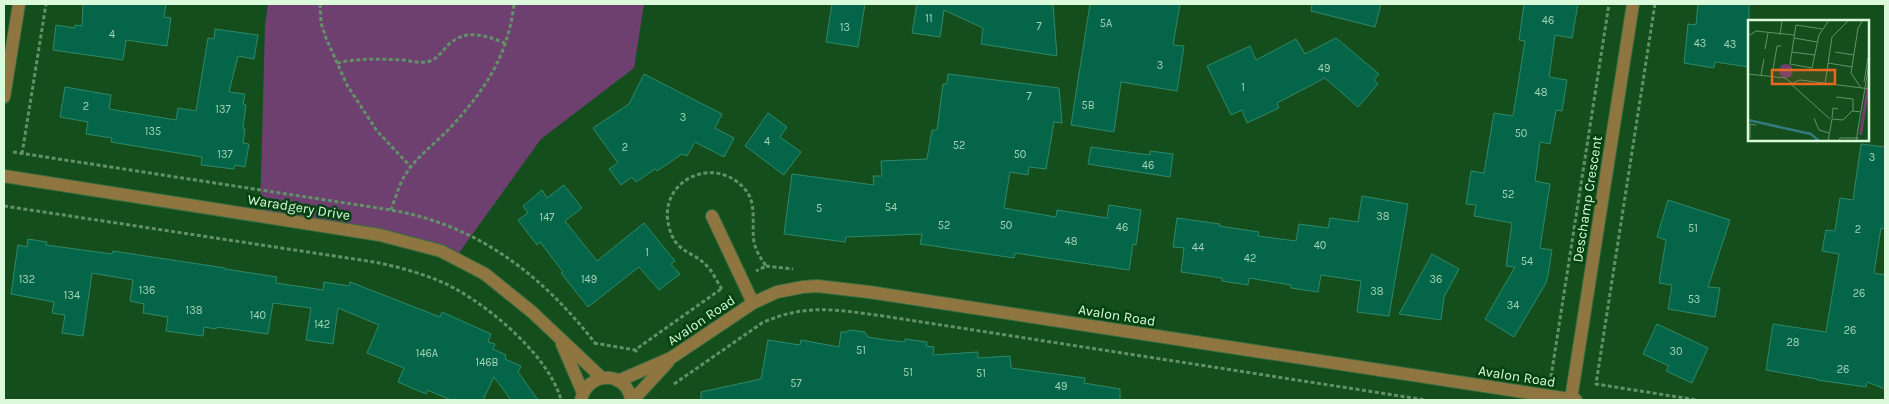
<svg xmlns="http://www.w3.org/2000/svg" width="1889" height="404" viewBox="0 0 1889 404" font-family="Karla,sans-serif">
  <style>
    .green { fill: #6e4070 }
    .building { fill: #046549; stroke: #2f8969 }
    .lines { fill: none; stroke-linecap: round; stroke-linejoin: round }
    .minor-casing { stroke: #386d3f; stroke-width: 14 }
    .path { stroke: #629168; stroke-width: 3; stroke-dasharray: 4 2.5; stroke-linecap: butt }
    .minor { stroke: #8f7640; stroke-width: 12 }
    .labels { text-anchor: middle; stroke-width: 5; stroke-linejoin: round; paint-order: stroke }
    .number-label { font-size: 11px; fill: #a5d4b6 }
    .street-label { font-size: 14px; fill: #dbf9db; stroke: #044311 }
    .inset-river { fill: none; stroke: #347880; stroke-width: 2.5 }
    .inset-road { fill: none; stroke: #649269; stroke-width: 1 }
    .view { fill: #e76921; fill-opacity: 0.15; stroke: #e76921; stroke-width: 2.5 }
    .inset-edge { fill: none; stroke: #dbf9db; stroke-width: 2.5 }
  </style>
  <rect width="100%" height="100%" fill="#144e1d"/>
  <!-- green -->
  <path class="green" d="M268 4H644L634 68 541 139 456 257 441 251 260 216 265 25Z"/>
  <!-- building -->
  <path class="building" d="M83 4H166L164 17 171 18 167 46 126 40 123 60 53 50 56 25 75 28V25L82 26Z
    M832 4H865L858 47 826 42Z
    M917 4H1053L1057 56 981 44 983 28 944 10 940 37 912 33Z
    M1090 4H1180L1173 45 1184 46 1177 91 1121 82 1114 132 1071 125Z
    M1312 4H1381L1375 27 1311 11Z
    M1524 4H1578L1572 38 1555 35 1549 77 1567 80 1562 111 1556 110 1550 144 1540 142 1535 181 1550 184 1540 248 1552 250 1548 275 1546 283 1514 337 1485 319 1515 267 1506 266 1512 223 1474 216 1476 205 1466 204 1471 171 1484 173 1494 113 1513 116 1525 41 1519 40Z
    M1698 4H1749V67L1715 62 1714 68 1684 63 1688 24 1696 25Z
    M215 29 258 35 254 59 238 56 229 92 245 94 243 104 246 105 243 128 245 129 243 143 249 144 245 167 235 165 234 169 201 165 202 157 111 142 112 138 86 134 88 122 60 117 65 87 111 95 109 109 176 120 178 108 196 111 208 38 214 39Z
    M1336 38 1379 74 1374 80 1378 84 1358 107 1325 78 1277 103 1279 108 1247 123 1242 110 1231 115 1207 66 1250 46 1256 60 1296 39 1305 54Z
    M644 74 722 114 715 128 734 138 724 157 695 142 687 156 682 154 657 171 655 169 636 182 632 177 621 185 609 169 618 163 593 128 629 104Z
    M948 74 1059 88 1062 123 1054 122 1046 169 1029 167 1028 175 1010 172 1004 208 1056 217 1057 210 1107 218 1109 205 1141 210 1136 245 1133 244 1129 270 1015 253 1014 258 920 244 922 234 846 237 845 242 784 234 792 174 874 185 873 176H882L881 161 927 159 932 130H937L943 84H947Z
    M768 113 787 127 780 137 801 152 784 175 745 146Z
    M1861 144 1885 147V229L1881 228 1874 273 1885 275V389L1867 382 1866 387 1817 380V379L1766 370 1773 324 1826 332 1839 254 1822 251 1826 230 1835 231 1840 198 1853 200Z
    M1091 147 1150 155V151L1173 154 1170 177 1088 164Z
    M564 185 582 208 565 221 597 261 644 223 675 261 671 264 680 274 659 290 639 267 588 307 561 273 563 272 540 242 537 245 518 220 528 213 523 206 542 190 547 198Z
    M1362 196 1408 204 1389 316 1357 312 1361 281 1321 275 1318 292 1291 288V285L1249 278 1248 285 1222 281V278L1181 272 1184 248 1173 247 1177 218 1220 224 1219 226 1259 232 1258 236 1296 241 1299 224 1328 228 1330 218 1358 222Z
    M1668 200 1730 220 1708 287 1720 288 1715 317 1668 309 1672 285 1659 283 1666 240 1657 237Z
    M28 239 47 242 46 245 112 254 113 251 225 268V269L277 277 276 283 323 290 324 282 349 286 350 282 440 317 442 312 491 334 488 342 495 344 493 349 506 355 505 359 521 366 518 372 538 400H511L494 377 483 400H451L427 390 426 394 398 382 404 368 367 353 379 325 338 308 333 344 306 340 311 308 273 303 268 334 217 327 216 329 204 327 203 336 166 331 168 317 143 313 144 304 130 301 133 280 92 273 83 336 62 333 65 315 52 313 54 302 11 294 18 245 27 247Z
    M1432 254 1459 269 1444 297 1441 320 1399 314Z
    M1657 324 1708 348 1692 383 1666 371 1669 366 1643 354Z
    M849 330 865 332 868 337 886 340 905 342V339L927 342 926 346 934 347 933 355 978 352V358L1010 356 1011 368 1085 378 1084 383 1120 389V400H701V392L761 379 768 340 800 345 801 340 839 347 841 332H847Z"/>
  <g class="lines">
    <defs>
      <path id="minor" d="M4 97 19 4
        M4 176 380 235 441 251 485 274 532 312 602 378
        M712 216 753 303
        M562 344 583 393
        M618 381 671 358 753 303 777 292 803 287 817 286 869 292 1576 400
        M1571 399 1633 4
        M581 400C587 371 627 370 631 400
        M633 400 668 362"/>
    </defs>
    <!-- minor casing -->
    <use href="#minor" class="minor-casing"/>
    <!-- path -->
    <path class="path" d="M320 4 321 23 326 38 347 85 377 131 411 167
      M1655 4 1596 384 1697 400
      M337 63C359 58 381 59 403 60 412 61 421 64 430 61 438 58 442 52 447 46 465 28 484 35 505 43
      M13 152 391 210C478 225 542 275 595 343
      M22 154 46 4
      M4 206 374 262C395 266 417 272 437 280 480 297 549 354 561 400
      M391 210C395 199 399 185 405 175 417 156 435 144 450 128 485 90 508 56 514 4
      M766 266 793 269
      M722 289C717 282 713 272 707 266 692 250 676 254 669 227 657 181 713 154 744 188 758 203 751 224 754 242 756 252 761 258 766 266L756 271
      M594 343 635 350
      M637 352 635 350 721 289
      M1551 377 1609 4
      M674 384 762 323C805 303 838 310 883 316L1426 400"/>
    <!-- minor -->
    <use href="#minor" class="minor"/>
  </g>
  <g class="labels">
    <!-- number labels -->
    <g class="number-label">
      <text x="929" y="22">11</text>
      <text x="1548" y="24">46</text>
      <text x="1106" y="27">5A</text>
      <text x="1039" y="30">7</text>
      <text x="845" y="31">13</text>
      <text x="112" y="38">4</text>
      <text x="1700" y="47">43</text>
      <text x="1730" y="48">43</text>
      <text x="1160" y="69">3</text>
      <text x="1324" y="72">49</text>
      <text x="1243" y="91">1</text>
      <text x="1541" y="96">48</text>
      <text x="1029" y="100">7</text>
      <text x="1088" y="109">5B</text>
      <text x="86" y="110">2</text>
      <text x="223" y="113">137</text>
      <text x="683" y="121">3</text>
      <text x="153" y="135">135</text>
      <text x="1521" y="137">50</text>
      <text x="767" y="145">4</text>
      <text x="959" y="149">52</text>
      <text x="625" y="151">2</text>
      <text x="225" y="158">137</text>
      <text x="1020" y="158">50</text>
      <text x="1872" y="161">3</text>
      <text x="1148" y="169">46</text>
      <text x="1508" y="198">52</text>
      <text x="891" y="211">54</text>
      <text x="819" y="212">5</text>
      <text x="1383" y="220">38</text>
      <text x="547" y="221">147</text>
      <text x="944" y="229">52</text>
      <text x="1006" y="229">50</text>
      <text x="1122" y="231">46</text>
      <text x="1693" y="232">51</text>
      <text x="1858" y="233">2</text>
      <text x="1071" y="245">48</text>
      <text x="1320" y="249">40</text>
      <text x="1198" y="251">44</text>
      <text x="647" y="256">1</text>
      <text x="1250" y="262">42</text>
      <text x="1527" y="265">54</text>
      <text x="27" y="283">132</text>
      <text x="589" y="283">149</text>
      <text x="1436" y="283">36</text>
      <text x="147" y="294">136</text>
      <text x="1377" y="295">38</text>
      <text x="1859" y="297">26</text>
      <text x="72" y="299">134</text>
      <text x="1694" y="303">53</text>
      <text x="1513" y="309">34</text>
      <text x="194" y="314">138</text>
      <text x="258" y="319">140</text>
      <text x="322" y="328">142</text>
      <text x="1850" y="334">26</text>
      <text x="1793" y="346">28</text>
      <text x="861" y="354">51</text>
      <text x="1676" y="355">30</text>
      <text x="427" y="357">146A</text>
      <text x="487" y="366">146B</text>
      <text x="1843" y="373">26</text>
      <text x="908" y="376">51</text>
      <text x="981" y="377">51</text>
      <text x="796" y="387">57</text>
      <text x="1061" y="390">49</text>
    </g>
    <!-- street labels -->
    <g class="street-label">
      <text transform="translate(1587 199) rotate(-81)" y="5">Deschamp Crescent</text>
      <text transform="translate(299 207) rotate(9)" y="5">Waradgery Drive</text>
      <text transform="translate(1117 315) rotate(9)" y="5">Avalon Road</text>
      <text transform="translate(701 320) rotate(-34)" y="5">Avalon Road</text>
      <text transform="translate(1517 376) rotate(9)" y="5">Avalon Road</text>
    </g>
  </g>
  <!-- overview -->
  <g transform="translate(1748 20)">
    <rect width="121" height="121" fill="#144e1d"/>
    <path d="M31 51a7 7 0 1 1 14 0a7 7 0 1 1-14 0ZM121 51V70L114 115H111Z" fill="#6e4070"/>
    <path class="inset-river" d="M0 100 63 114 71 121"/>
    <path class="inset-road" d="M48 5 42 44 64 48 71 15 81 0M48 5 74 9M32 15 34 0M0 16 8 11 46 15M46 18 69 22M17 29 20 13M44 32 67 35M87 32 106 35M80 43 104 47M0 54 37 58 44 63M13 55 16 39M24 56 29 26H33M116 62 122 27M45 63 52 60 122 69M77 64 84 17 101 0M44 65 82 99M113 68 103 53 110 8 115 0M88 77 105 79V91M66 98 71 110 81 113M84 98 85 88 90 89M84 99 95 100 104 91 113 92M2 118V104L8 105M80 121 84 99M91 121 92 118H111M108 121 122 38"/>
    <path class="view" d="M24 50H87V64H24Z"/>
    <rect width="121" height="121" class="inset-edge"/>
  </g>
  <!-- border -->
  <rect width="1889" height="404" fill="none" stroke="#dbf9db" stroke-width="10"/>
</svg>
